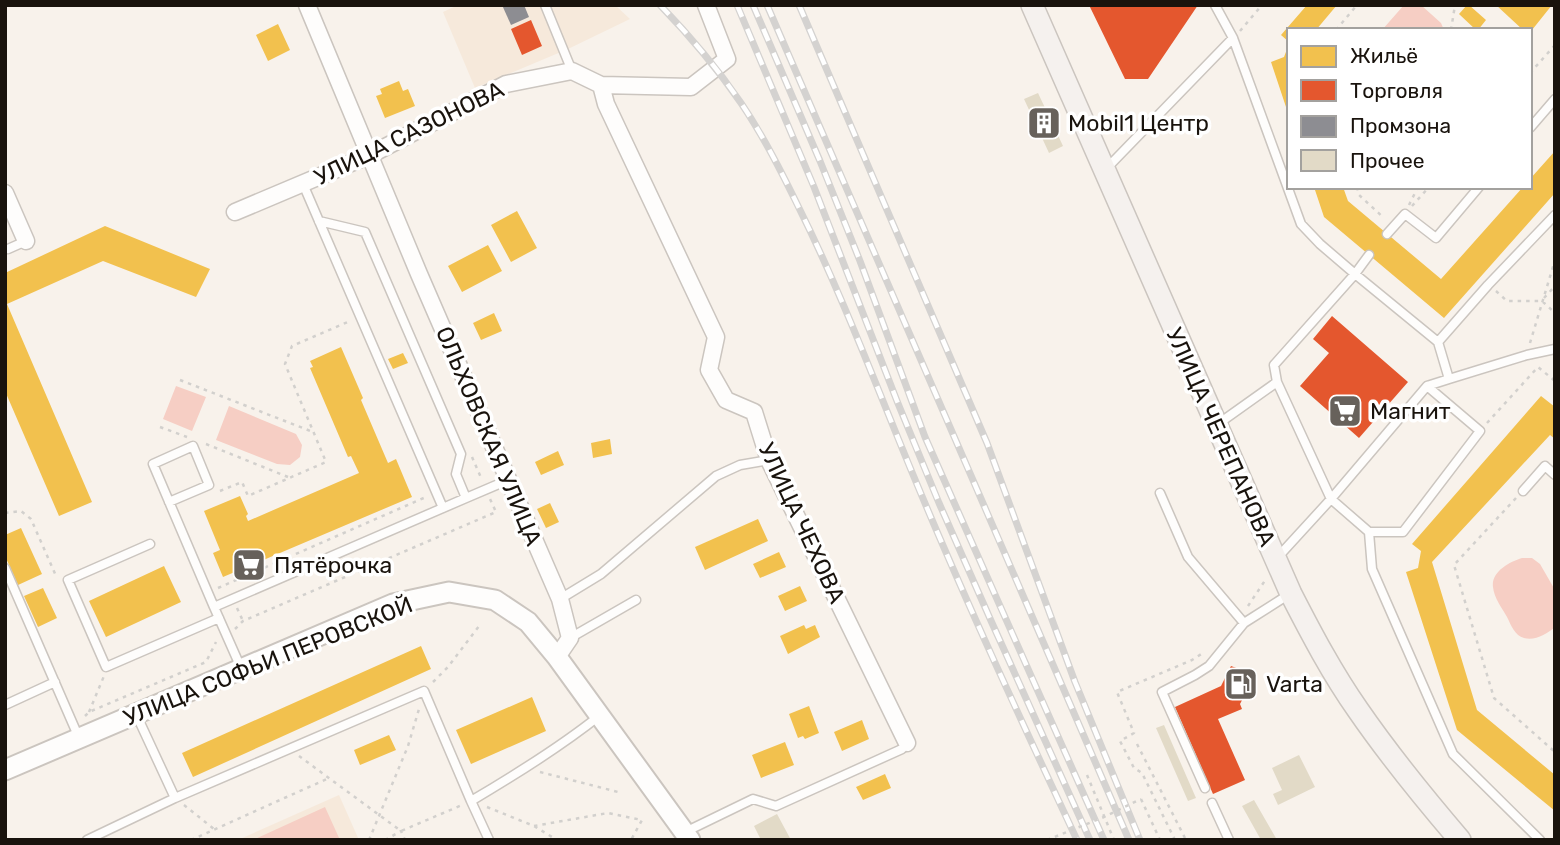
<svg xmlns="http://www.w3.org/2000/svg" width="1560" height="845" viewBox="0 0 1560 845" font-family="Rubik,sans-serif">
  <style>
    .built { fill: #f6e9db }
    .green { fill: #f6cec4 }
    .homes { fill: #f2c14e }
    .shops { fill: #e4572e }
    .industry { fill: #8d8d92 }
    .building { fill: #e2dac7 }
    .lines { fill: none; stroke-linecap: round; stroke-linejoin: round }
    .service-casing { stroke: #cbc5bf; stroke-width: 11 }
    .minor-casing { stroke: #cbc5bf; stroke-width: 19 }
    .tertiary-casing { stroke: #cbc5bf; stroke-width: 23 }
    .secondary-casing { stroke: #cbc5bf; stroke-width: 24 }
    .path { stroke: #d2d0cd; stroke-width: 2.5; stroke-dasharray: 3.5 5; stroke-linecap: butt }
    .service { stroke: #fefdfc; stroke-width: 8 }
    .minor { stroke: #fefdfc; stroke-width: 16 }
    .tertiary { stroke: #fefdfc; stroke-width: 19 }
    .secondary { stroke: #f5f1ee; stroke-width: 21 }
    .rail-casing { stroke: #d4d2d0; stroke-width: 7 }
    .rail { stroke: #fff; stroke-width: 4.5; stroke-dasharray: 13; stroke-linecap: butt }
    .path-bridge { stroke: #d2d0cd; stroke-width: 2.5; stroke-dasharray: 3.5 5; stroke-linecap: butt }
    .labels { text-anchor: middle; stroke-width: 7; stroke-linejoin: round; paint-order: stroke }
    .poi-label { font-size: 23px; fill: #19130d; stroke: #fff; text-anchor: start }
    .street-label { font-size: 23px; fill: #19130d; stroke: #fff }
  </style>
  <rect width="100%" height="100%" fill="#f8f2eb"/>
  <!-- built -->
  <path class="built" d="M458 5H615L630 19 568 49 475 88 443 12Z
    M339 795 359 840H238Z"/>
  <!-- green -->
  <path class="green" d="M1404 5H1421L1441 23 1444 30H1382Z
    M176 386 206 397 192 431 163 419Z
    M229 406 296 434 302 445 300 457 290 465 277 464 216 440Z
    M1522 558H1532L1540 564 1555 590V627C1547 634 1535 641 1524 638 1515 636 1511 625 1507 617 1502 608 1494 598 1493 587 1491 572 1509 562 1522 558Z
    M325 807 340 840H253Z"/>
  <!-- homes -->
  <path class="homes" d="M1307 5H1337L1316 30H1289V42L1281 35Z
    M1467 5H1469L1486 20 1478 30H1476L1459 14Z
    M1496 5H1552L1532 30H1523Z
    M278 24 290 50 268 61 256 35Z
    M1289 44V113H1288L1271 62 1284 57Z
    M399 81 403 91 408 89 415 106 385 118 376 96 382 94 380 89Z
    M1555 151V193L1444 318 1324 217 1314 187H1343L1348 201 1441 279 1523 187H1530V179Z
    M517 211 537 248 511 262 491 225Z
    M105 226 210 269 196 297 103 261 7 304 92 502 59 516 5 391V273Z
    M488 245 502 271 462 292 448 266Z
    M494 313 502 331 481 340 473 323Z
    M341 347 363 398 361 400 388 463 396 459 412 497 223 577 213 553 220 550 204 511 240 496 248 514 246 516 248 521 359 473 351 456 348 457 310 368 313 367 310 361Z
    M403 353 408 363 393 369 388 359Z
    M1541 396 1555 407V439L1550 435 1432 562 1477 710 1555 775V811L1457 730 1406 572 1418 568 1421 551 1412 544Z
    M610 439 612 454 593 458 591 443Z
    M558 451 564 465 541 475 535 462Z
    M550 503 559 522 546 528 537 509Z
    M758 519 768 541 705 570 695 547Z
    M21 528 42 574 18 585 5 556V535Z
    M779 552 786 567 760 578 753 564Z
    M164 566 181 602 106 637 89 601Z
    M800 586 807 601 785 611 778 596Z
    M43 588 57 618 38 627 24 596Z
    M804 625 806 629 815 625 820 637 788 654 780 636Z
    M421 646 431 669 193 777 182 753Z
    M532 697 546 731 471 764 456 730Z
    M809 706 819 733 805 739 803 736 798 738 789 714Z
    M862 720 869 739 842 751 834 732Z
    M389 735 396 750 360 765 354 750Z
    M785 742 794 765 761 778 752 755Z
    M885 774 891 788 863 800 856 787Z"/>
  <!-- shops -->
  <path class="shops" d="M1089 5H1198L1148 79H1125Z
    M531 20 542 46 522 55 511 29Z
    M1332 316 1408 382 1359 438 1300 386 1329 353 1313 339Z
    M1231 666 1255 675 1240 704 1242 709 1218 719 1245 780 1213 794 1175 707 1221 686Z"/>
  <!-- industry -->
  <path class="industry" d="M502 5H524L529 17 511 25Z"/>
  <!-- building -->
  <path class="building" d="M1038 93 1063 146 1049 153 1024 99Z
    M1164 725 1196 798 1188 801 1156 728Z
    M1299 755 1315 787 1278 805 1273 794 1282 790 1272 768Z
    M1254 800 1277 840H1261L1242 806Z
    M777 814 791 840H761L754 826Z"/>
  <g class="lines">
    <defs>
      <path id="service" d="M545 5 572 71
        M1215 5 1233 38 1301 224 1320 244 1355 274 1369 255
        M1530 128 1555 99
        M1106 169 1233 38
        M303 184 443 508
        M1387 234 1405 214 1436 238 1479 187
        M8 249 26 241
        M1449 379 1527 355 1555 349
        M1277 382 1274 365 1355 274 1438 342
        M1218 424 1277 382 1331 499 1369 532H1403L1480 431 1427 386
        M1523 491 1545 466 1555 475
        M1160 493 1188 557 1244 623
        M466 498 508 480
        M169 502 209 485 193 446 153 464 214 607
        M1369 532 1372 569 1453 754 1540 840
        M150 544 68 580 106 667 219 618
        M1277 558 1331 499 1427 386 1449 379 1438 342 1488 285 1555 215
        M5 568 79 738
        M560 599 601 574 716 476 740 465 769 460
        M570 638 636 600
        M241 668 214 607 466 498 456 474 461 454 365 232 319 221
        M5 705 55 682
        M136 714 175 798 424 691 471 801
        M1205 788 1162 692 1195 675 1209 666 1244 623 1288 595
        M1212 803 1229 840
        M685 832 753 799 776 806 902 749 907 743
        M87 840 175 798
        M489 840 471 801C515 775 559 748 599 716"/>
      <path id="minor" d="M307 5 419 274 560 599 570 638 557 657
        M601 85 606 104 716 337 709 370 726 400 754 412 769 460 907 743
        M5 193 26 241
        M235 212 370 155 506 84 572 71 601 85 691 87 727 59 706 5"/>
      <path id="tertiary" d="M5 770 393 604 449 592 495 600 528 622 557 657 690 840"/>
      <path id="secondary" d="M1032 5 1291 594C1311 633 1332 673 1358 710 1389 755 1424 798 1460 840"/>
    </defs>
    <!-- service casing -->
    <use href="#service" class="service-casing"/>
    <!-- minor casing -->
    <use href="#minor" class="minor-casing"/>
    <!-- tertiary casing -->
    <use href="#tertiary" class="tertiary-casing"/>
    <!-- secondary casing -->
    <use href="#secondary" class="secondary-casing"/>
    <!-- path -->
    <path class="path" d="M1336 30 1357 5
      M1451 30 1455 5
      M1240 31 1262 5
      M1530 73 1555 45
      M1357 187 1359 195 1384 218
      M1409 205 1418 187
      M1412 206 1429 187
      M1496 291 1507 301H1542L1555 313
      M1544 298 1555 286
      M1530 343 1555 260
      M180 380 313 432
      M1487 423 1538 367 1555 381
      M160 427 187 437
      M206 444 288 477
      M472 457 482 480
      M220 491 242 482 248 496 326 462 285 364 292 346 350 321
      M1516 498 1454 565 1494 698 1555 752
      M5 513 21 511 31 519 56 576
      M218 588 426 497
      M1248 606 1266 579
      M237 608 243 621
      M235 629 243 621 496 512 490 499
      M433 682 448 667 479 626
      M89 712 104 676
      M85 716 89 712 206 662 216 642
      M1137 744 1186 840
      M299 756 401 831 462 805
      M540 772 622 793
      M1087 775 1114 840
      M1141 799 1160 840
      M184 805 214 829
      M487 807 534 826 557 840
      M534 826 608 813 642 820 631 840
      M191 840 329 778
      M369 840 408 746 419 709
      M385 840 401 831 405 840
      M1175 840 1142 773 1134 768 1120 741 1134 733 1117 692 1192 660 1203 653"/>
    <!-- service -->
    <use href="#service" class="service"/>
    <!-- minor -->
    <use href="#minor" class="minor"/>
    <!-- tertiary -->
    <use href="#tertiary" class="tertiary"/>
    <!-- secondary -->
    <use href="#secondary" class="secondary"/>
    <defs>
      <path id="rail" d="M660 5C690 36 717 68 741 103 764 137 782 173 800 210 843 297 877 388 914 477 965 600 1021 720 1077 840
        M737 5 814 187 897 401 939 503 992 623 1090 840
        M753 5 820 161 860 261 925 437 1104 840
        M767 5 1129 840
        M799 5 987 443 1075 682 1140 840"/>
    </defs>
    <!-- rail casing -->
    <use href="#rail" class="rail-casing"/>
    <!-- rail -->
    <use href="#rail" class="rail"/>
    <!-- path-bridge -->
    <path class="path-bridge" d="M1047 840 1104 817 1141 799"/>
  </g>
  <!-- icons -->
  <defs>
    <symbol id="building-square" viewBox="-11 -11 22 22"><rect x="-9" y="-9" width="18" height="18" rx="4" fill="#67615b" stroke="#fff"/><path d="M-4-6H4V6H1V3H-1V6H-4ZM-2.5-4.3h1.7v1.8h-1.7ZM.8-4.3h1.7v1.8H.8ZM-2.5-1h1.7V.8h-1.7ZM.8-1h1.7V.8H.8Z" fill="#fff"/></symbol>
    <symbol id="supermarket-square" viewBox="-11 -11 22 22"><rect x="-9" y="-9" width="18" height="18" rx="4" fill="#67615b" stroke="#fff"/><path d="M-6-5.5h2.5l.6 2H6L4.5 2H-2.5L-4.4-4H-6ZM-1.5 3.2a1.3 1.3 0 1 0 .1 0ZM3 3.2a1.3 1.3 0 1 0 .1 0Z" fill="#fff"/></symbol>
    <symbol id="fuel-square" viewBox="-11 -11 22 22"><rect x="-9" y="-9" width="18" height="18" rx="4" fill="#67615b" stroke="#fff"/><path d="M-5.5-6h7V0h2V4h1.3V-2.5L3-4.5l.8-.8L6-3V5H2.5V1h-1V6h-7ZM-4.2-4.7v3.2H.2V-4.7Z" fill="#fff"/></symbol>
  </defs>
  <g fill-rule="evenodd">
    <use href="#building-square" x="1025" y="104" width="38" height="38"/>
    <use href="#supermarket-square" x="1326" y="392" width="38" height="38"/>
    <use href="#supermarket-square" x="230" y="546" width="38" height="38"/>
    <use href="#fuel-square" x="1222" y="665" width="38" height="38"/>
  </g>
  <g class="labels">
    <!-- poi labels -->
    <g class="poi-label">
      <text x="1068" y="131">Mobil1 Центр</text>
      <text x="1370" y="419">Магнит</text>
      <text x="274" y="573">Пятёрочка</text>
      <text x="1266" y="692">Varta</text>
    </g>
    <!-- street labels -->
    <g class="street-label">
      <text transform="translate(409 133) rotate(-26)" y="8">УЛИЦА САЗОНОВА</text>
      <text transform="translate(489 436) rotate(67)" y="8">ОЛЬХОВСКАЯ УЛИЦА</text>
      <text transform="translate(1221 437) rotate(66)" y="8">УЛИЦА ЧЕРЕПАНОВА</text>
      <text transform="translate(802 523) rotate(65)" y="8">УЛИЦА ЧЕХОВА</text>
      <text transform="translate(268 661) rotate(-22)" y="8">УЛИЦА СОФЬИ ПЕРОВСКОЙ</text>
    </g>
  </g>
  <!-- border -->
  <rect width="1560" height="845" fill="none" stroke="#19130d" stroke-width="14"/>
  <!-- legend -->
  <rect x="1287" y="28" width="245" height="161" fill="#ffffff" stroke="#a3a19e" stroke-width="2"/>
  <rect x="1301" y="46" width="35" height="21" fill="#f2c14e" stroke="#a3a19e" stroke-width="2"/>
  <text x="1350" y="63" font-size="21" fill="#19130d">Жильё</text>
  <rect x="1301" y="80" width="35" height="21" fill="#e4572e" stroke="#a3a19e" stroke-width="2"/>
  <text x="1350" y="98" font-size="21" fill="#19130d">Торговля</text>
  <rect x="1301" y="116" width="35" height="21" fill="#8d8d92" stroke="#a3a19e" stroke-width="2"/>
  <text x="1350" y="133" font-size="21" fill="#19130d">Промзона</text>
  <rect x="1301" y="150" width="35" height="21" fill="#e2dac7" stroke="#a3a19e" stroke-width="2"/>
  <text x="1350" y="168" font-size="21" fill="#19130d">Прочее</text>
</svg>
